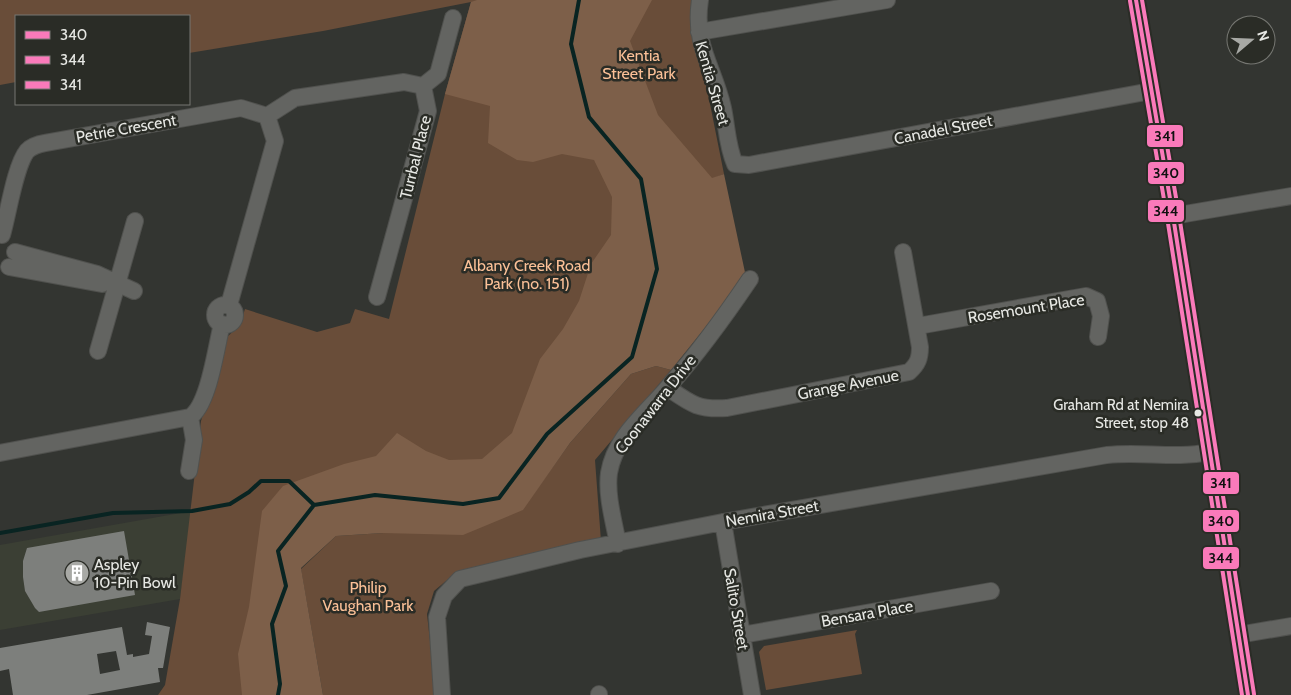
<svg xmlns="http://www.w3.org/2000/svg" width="1291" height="695" viewBox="0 0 1291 695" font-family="Cabin,sans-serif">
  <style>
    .built { fill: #3b3f34 }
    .green { fill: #694d39 }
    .forest { fill: #7d5f49 }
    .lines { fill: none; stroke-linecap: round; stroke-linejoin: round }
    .stream { stroke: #092422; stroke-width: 4 }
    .building { fill: #7d7f7c; fill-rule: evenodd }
    .minor-casing { stroke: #50514e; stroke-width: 18 }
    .minor { stroke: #636461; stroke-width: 16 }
    .bus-1-casing { stroke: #2a2c26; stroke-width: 8 }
    .bus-2-casing { stroke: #2a2c26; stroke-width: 8 }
    .bus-3-casing { stroke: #2a2c26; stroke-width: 8 }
    .bus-1 { stroke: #fa7aba; stroke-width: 4 }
    .bus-2 { stroke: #fa7aba; stroke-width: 4 }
    .bus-3 { stroke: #fa7aba; stroke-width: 4 }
    .bus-dot { fill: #e7e8e4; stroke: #2a2c26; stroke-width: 2 }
    .labels { text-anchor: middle; stroke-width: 5; stroke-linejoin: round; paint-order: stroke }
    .bus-label { font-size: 15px; fill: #e7e8e4; stroke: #2a2c26; text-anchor: end }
    .park-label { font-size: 16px; fill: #fbc097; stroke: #2a2c26 }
    .street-label { font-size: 16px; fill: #e7e8e4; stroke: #2a2c26 }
    .poi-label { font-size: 16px; fill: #e7e8e4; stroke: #2a2c26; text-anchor: start }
    .line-badge { stroke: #2a2c26; stroke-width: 2 }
    .pale-badge-label { font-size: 14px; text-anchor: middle; font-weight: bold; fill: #111 }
  </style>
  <rect width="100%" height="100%" fill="#333531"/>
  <!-- built -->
  <path class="built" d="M192 511 180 599 0 630V545Z"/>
  <!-- green -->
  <path class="green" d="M0 0H699L698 44 724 174 712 179 499 498 375 495 278 551V695H158L165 685 180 599 201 421 227 337 240 325 245 309 317 332 350 323 355 309 389 319 445 94 471 2 323 31 189 53V16H16V82L0 85Z
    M656 366 671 370 595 460 601 541 453 575 434 591 427 614 436 695H323L301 569 336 536 383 533 522 510 570 443 631 374Z
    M857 630 855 634 862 674 766 690 759 652 764 646Z"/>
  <!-- forest -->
  <path class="forest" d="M477 0H652L630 41 658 115 712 178 724 174 746 277 671 370 656 366 631 374 570 443 523 510 463 535 383 533 336 536 301 568 323 695H242L238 654 249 607 262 511 283 486 344 464 376 456 397 433 426 451 449 460 482 459 512 433 540 359 563 329 579 301 591 264 611 235 612 197 594 160 562 154 533 162 517 160 488 143 490 106 445 94 471 2Z"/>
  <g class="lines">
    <!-- stream -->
    <path class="stream" d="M0 533 113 513 192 511 230 504 249 492 261 481H289L314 505
      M278 695 280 684 272 624 286 586 278 551 314 505 375 495 463 504 499 498 547 434 632 357 657 269 641 179 589 117 571 44 579 0"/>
  </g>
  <!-- building -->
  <path class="building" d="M124 531 135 595 39 612 35 608 25 591 23 577V561L27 548Z
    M147 622 170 627 163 668H158L160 682 87 695H13L9 669 0 671V648L122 627 127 655 133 654V657L149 654 152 636 145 635ZM116 651 120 670 100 674 97 654Z"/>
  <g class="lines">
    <defs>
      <path id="minor" d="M700 0C693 46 714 67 723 108 727 127 727 146 735 164L749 165 1151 91
        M1136 0 1173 216 1248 695
        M699 32 887 0
        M423 86 438 74 453 18
        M267 116 295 98 404 82 423 86 428 111 377 297
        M1173 216 1291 196
        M2 235C8 215 15 166 27 151 32 146 39 144 45 143L241 108 267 116 275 141 229 305
        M15 252 97 274 134 291
        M9 267 102 284
        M215 315a10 10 0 1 1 20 0a10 10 0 1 1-20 0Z
        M918 326 1086 296 1097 301 1101 316 1098 337
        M98 351 135 221
        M668 388C691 404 698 410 727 408L909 372C918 364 920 358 920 347L903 252
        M0 453 190 417C209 405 216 347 222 324
        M189 471 194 440 190 417
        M723 522 752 695
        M618 544C614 522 606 495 609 473 615 436 647 413 669 386 698 353 725 316 750 279
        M742 635 991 591
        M1238 635 1291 626
        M599 694V695
        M442 695 437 617 444 596 460 579 580 550 723 522 1107 455C1141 451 1175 459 1209 452"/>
    </defs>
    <!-- minor casing -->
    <use href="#minor" class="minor-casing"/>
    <!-- minor -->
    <use href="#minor" class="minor"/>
    <defs>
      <path id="bus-1" d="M1136 0 1173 216 1248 695"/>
      <path id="bus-2" d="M1130 1 1167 217 1242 695"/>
      <path id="bus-3" d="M1142 0 1179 215 1254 694"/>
    </defs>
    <!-- bus-1 casing -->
    <use href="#bus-1" class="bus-1-casing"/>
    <!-- bus-2 casing -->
    <use href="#bus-2" class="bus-2-casing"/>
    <!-- bus-3 casing -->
    <use href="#bus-3" class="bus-3-casing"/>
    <!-- bus-1 -->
    <use href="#bus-1" class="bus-1"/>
    <!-- bus-2 -->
    <use href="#bus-2" class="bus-2"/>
    <!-- bus-3 -->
    <use href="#bus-3" class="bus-3"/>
  </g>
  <!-- icons -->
  <defs>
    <symbol id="building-disc" viewBox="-11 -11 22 22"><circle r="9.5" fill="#a8a9a5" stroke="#2a2c26"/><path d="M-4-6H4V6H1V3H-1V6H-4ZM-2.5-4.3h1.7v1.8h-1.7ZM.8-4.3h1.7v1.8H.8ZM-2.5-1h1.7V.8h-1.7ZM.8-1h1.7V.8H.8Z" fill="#fff"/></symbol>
  </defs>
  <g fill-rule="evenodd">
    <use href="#building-disc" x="63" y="559" width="28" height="28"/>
  </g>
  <!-- markers -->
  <circle class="bus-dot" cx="1198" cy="413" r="4.5"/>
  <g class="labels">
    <!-- bus labels -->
    <g class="bus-label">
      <text x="1189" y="410">Graham Rd at Nemira<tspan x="1189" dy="18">Street, stop 48</tspan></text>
    </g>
    <!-- park labels -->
    <g class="park-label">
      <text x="639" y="61">Kentia<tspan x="639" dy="18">Street Park</tspan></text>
      <text x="527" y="271">Albany Creek Road<tspan x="527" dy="18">Park (no. 151)</tspan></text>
      <text x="368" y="593">Philip<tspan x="368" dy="18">Vaughan Park</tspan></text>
    </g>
    <!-- street labels -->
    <g class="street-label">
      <text transform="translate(713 83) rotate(74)" y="6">Kentia Street</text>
      <text transform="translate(126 128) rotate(-10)" y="6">Petrie Crescent</text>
      <text transform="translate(943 129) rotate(-11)" y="6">Canadel Street</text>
      <text transform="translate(415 157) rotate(-76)" y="6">Turrbal Place</text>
      <text transform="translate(1026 308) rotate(-9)" y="6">Rosemount Place</text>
      <text transform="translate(848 384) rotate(-11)" y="6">Grange Avenue</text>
      <text transform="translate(655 404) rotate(-52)" y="6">Coonawarra Drive</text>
      <text transform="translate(772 513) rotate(-10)" y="6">Nemira Street</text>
      <text transform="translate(737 609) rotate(80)" y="6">Salito Street</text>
      <text transform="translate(867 613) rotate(-10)" y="6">Bensara Place</text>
    </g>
    <!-- poi labels -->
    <g class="poi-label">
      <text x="94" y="570">Aspley<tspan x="94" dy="18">10-Pin Bowl</tspan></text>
    </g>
  </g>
  <g class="line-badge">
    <rect x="1146" y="124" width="38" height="24" rx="5" fill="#fa7aba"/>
    <rect x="1147" y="161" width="38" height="24" rx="5" fill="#fa7aba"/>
    <rect x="1147" y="199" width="38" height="24" rx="5" fill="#fa7aba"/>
    <rect x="1202" y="471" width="38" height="24" rx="5" fill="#fa7aba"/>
    <rect x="1202" y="509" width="38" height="24" rx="5" fill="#fa7aba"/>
    <rect x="1202" y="546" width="38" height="24" rx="5" fill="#fa7aba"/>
  </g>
  <g class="pale-badge-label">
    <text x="1165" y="141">341</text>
    <text x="1166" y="178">340</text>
    <text x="1166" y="216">344</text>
    <text x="1221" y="488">341</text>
    <text x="1221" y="526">340</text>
    <text x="1221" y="563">344</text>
  </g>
  <!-- legend -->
  <rect x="15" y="15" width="175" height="90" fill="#2a2c26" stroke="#767772"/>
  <rect x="25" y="31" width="25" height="8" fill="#fa7aba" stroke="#767772"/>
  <text x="60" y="40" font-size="15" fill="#e7e8e4">340</text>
  <rect x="25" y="56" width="25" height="8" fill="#fa7aba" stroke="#767772"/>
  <text x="60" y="65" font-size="15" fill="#e7e8e4">344</text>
  <rect x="25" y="81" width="25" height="8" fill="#fa7aba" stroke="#767772"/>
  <text x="60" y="90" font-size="15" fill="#e7e8e4">341</text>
  <!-- north arrow -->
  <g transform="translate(1251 40) rotate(71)"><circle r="24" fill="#2a2c26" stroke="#767772"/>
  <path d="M0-4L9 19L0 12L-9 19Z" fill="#a8a9a5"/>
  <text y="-8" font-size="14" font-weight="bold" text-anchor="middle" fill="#e7e8e4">N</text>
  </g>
</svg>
